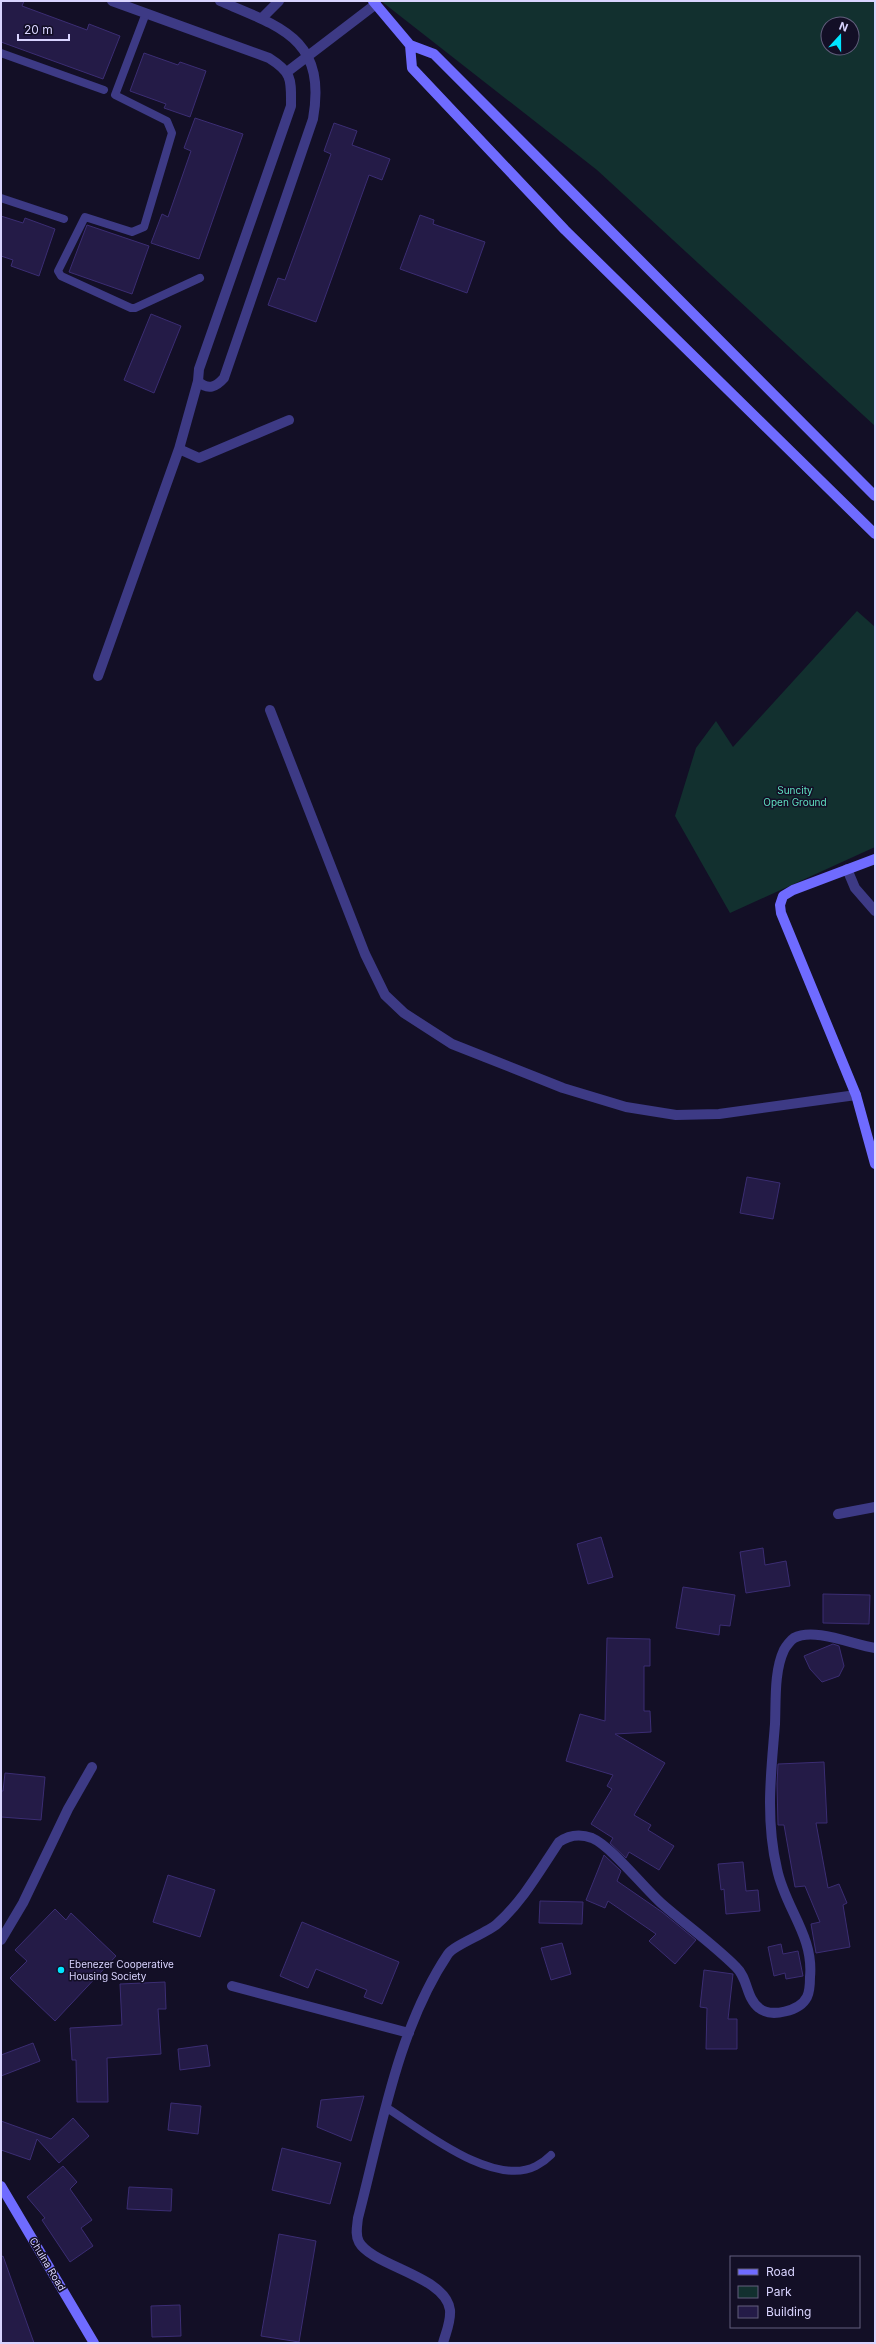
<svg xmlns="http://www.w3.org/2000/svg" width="876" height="2344" viewBox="0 0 876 2344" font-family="Inter,sans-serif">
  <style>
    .green { fill: #12302f; fill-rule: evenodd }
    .building { fill: #241b47; stroke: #3b2d73 }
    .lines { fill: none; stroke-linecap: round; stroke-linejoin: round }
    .lane { stroke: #3d3a85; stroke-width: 8 }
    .street { stroke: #3d3a85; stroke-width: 10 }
    .secondary { stroke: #6f6bff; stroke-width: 10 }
    .poi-dot { fill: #00e5ff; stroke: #130f26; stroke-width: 1.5 }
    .labels { text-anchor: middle; stroke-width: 3; stroke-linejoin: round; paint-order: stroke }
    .park-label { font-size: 10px; fill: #5fe0c0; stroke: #130f26 }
    .poi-label { font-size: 10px; fill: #d9d4ff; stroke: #130f26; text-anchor: start }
    .street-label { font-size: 10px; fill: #d9d4ff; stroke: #130f26 }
  </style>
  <rect width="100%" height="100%" fill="#130f26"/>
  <!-- green -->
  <path class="green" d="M381 1H875V426L597 170ZM828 24H852V48H828Z
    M857 611 875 627V847L730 913 675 816 696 748 716 721 733 747Z"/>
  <!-- building -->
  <path class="building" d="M1 1H24L22 6 87 30 89 24 120 36 103 79 1 42Z
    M144 53 178 65 180 62 206 71 190 117 164 108 166 104 130 91Z
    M195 118 243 134 199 259 151 243 162 214 168 217 191 151 184 148Z
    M334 123 357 131 352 145 390 159 382 180 369 175 316 322 268 305 278 278 285 280 331 154 324 151Z
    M420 215 434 220 433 224 485 242 467 293 400 269Z
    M1 216 23 223 25 218 55 229 39 276 11 266 13 260 1 256Z
    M87 225 149 246 132 294 69 272Z
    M151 314 181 326 154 393 124 380Z
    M747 1177 780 1183 773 1219 740 1213Z
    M601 1537 613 1577 588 1584 577 1544Z
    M763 1548 765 1565 786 1561 790 1586 746 1593 740 1552Z
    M683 1587 735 1595 730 1626 720 1625 719 1635 676 1628Z
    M823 1594 870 1595 869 1624 823 1623Z
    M607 1638 650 1639V1666H644V1711H650L651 1732 615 1734 665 1763 634 1815 651 1825 648 1830 674 1846 659 1870 629 1852 626 1858 610 1843 613 1838 591 1824 612 1789 607 1786 613 1775 566 1761 580 1714 605 1721Z
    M833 1644 839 1646 844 1666 839 1676 822 1682 810 1669 804 1656Z
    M824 1762 827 1823H816L828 1888 839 1884 847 1903 843 1905 850 1947 816 1953 811 1924 820 1922 805 1886 795 1887 784 1825H778L777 1784 778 1764Z
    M5 1773 45 1777 41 1820 1 1817V1791H3Z
    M604 1855 621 1871 617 1881 662 1912 696 1940 675 1964 649 1941 656 1934 608 1901 605 1908 586 1900Z
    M743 1862 746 1891 758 1890 760 1911 726 1914 724 1889 721 1890 718 1864Z
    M168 1875 215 1890 200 1937 153 1922Z
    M540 1901 583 1902 582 1924 539 1923Z
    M55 1909 66 1920 71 1913 116 1956 55 2021 10 1978 27 1961 15 1950Z
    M302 1922 399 1962 382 2004 364 1997 367 1990 316 1969 308 1988 280 1976Z
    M562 1943 571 1974 551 1980 541 1948Z
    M781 1944 783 1954 798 1951 803 1976 786 1979 785 1973 774 1976 768 1947Z
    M704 1970 733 1974 728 2019H737V2049H706L707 2008 700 2007Z
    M165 1982 166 2009H158L161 2054 107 2058 108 2102H77L76 2060H72L70 2028 122 2025 120 1984Z
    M33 2043 40 2061 1 2076V2055Z
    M207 2045 210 2066 180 2070 178 2049Z
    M364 2096 351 2141 317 2127 321 2100Z
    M171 2103 201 2106 198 2134 168 2130Z
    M73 2118 89 2136 59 2163 37 2139 30 2160 1 2150V2121L51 2139Z
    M282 2148 341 2163 330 2204 272 2190Z
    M63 2166 77 2182 70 2189 92 2220 81 2228 93 2246 70 2262 42 2220 45 2218 27 2197Z
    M129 2187 172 2189 171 2211 127 2209Z
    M279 2234 316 2241 299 2342 261 2336Z
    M3 2256 34 2343H1V2257Z
    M180 2305 181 2336 152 2337 151 2306Z"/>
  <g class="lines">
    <!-- lane -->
    <path class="lane" d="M146 13 115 95 167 121 172 133 144 227 132 232 85 217 58 271 61 276 131 308H135L200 278
      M1 53 104 90
      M1 198 64 219
      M387 2108C422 2130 493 2188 536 2166 542 2163 547 2159 551 2155"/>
    <!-- street -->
    <path class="street" d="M112 1 269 58C293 73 291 80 291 106L199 369 198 381C208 391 216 387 224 378L313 119C327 39 281 27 220 1
      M262 18 279 1
      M287 72 376 4
      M179 449 198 381
      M98 676 179 449 199 458 289 420
      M270 710 365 954 385 995 404 1013 452 1044 563 1088 626 1107 676 1115 719 1114 856 1095
      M847 869 855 888 875 911
      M838 1514 875 1507
      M1 1940 23 1903 68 1809 92 1767
      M232 1986 409 2033
      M443 2343C446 2332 451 2322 450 2310 446 2276 372 2266 359 2242 355 2235 357 2227 358 2218 381 2131 397 2030 448 1954 454 1945 487 1933 497 1924 523 1901 540 1870 559 1842 569 1835 581 1834 592 1838 611 1846 644 1888 661 1903 686 1925 713 1944 736 1967 748 1978 746 1998 759 2008 771 2018 800 2011 807 1997 810 1991 810 1983 810 1977 814 1936 785 1908 777 1869 772 1848 770 1825 770 1803 770 1777 773 1750 775 1724 776 1701 774 1671 784 1650 786 1646 791 1640 794 1638 814 1627 854 1645 875 1648"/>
    <!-- secondary -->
    <path class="secondary" d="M373 1 410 45 434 54 875 496
      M410 45 412 68 565 230 875 534
      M875 859 793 890 783 896 780 905 781 913 856 1095 875 1164
      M1 2186 94 2343"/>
  </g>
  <!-- markers -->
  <circle class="poi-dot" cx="61" cy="1970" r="4"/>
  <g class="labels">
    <!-- park labels -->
    <g class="park-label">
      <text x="795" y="794">Suncity<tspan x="795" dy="12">Open Ground</tspan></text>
    </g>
    <!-- poi labels -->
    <g class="poi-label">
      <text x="69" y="1968">Ebenezer Cooperative<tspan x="69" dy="12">Housing Society</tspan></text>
    </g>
    <!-- street labels -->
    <g class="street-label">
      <text transform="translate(48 2264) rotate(59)" y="4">Chulna Road</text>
    </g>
  </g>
  <!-- border -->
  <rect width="876" height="2344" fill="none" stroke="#d9d4ff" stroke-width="4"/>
  <!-- legend -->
  <rect x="730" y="2256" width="130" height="72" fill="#130f26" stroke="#625e7d"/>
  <rect x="738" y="2269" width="20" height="6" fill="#6f6bff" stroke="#625e7d"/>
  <text x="766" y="2276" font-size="12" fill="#d9d4ff">Road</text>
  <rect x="738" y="2286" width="20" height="12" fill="#12302f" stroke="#625e7d"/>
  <text x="766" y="2296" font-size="12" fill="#d9d4ff">Park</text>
  <rect x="738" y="2306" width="20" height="12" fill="#241b47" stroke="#625e7d"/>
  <text x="766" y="2316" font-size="12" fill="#d9d4ff">Building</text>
  <!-- north arrow -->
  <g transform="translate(840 36) rotate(21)"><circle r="19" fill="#130f26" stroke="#625e7d"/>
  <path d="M0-3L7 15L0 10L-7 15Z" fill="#00e5ff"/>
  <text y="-6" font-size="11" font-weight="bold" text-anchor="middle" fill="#d9d4ff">N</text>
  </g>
  <!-- scale -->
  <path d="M18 34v6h51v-6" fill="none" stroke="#d9d4ff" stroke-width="2"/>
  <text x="24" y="34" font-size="12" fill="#d9d4ff" stroke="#130f26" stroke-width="3" paint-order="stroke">20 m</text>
</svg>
